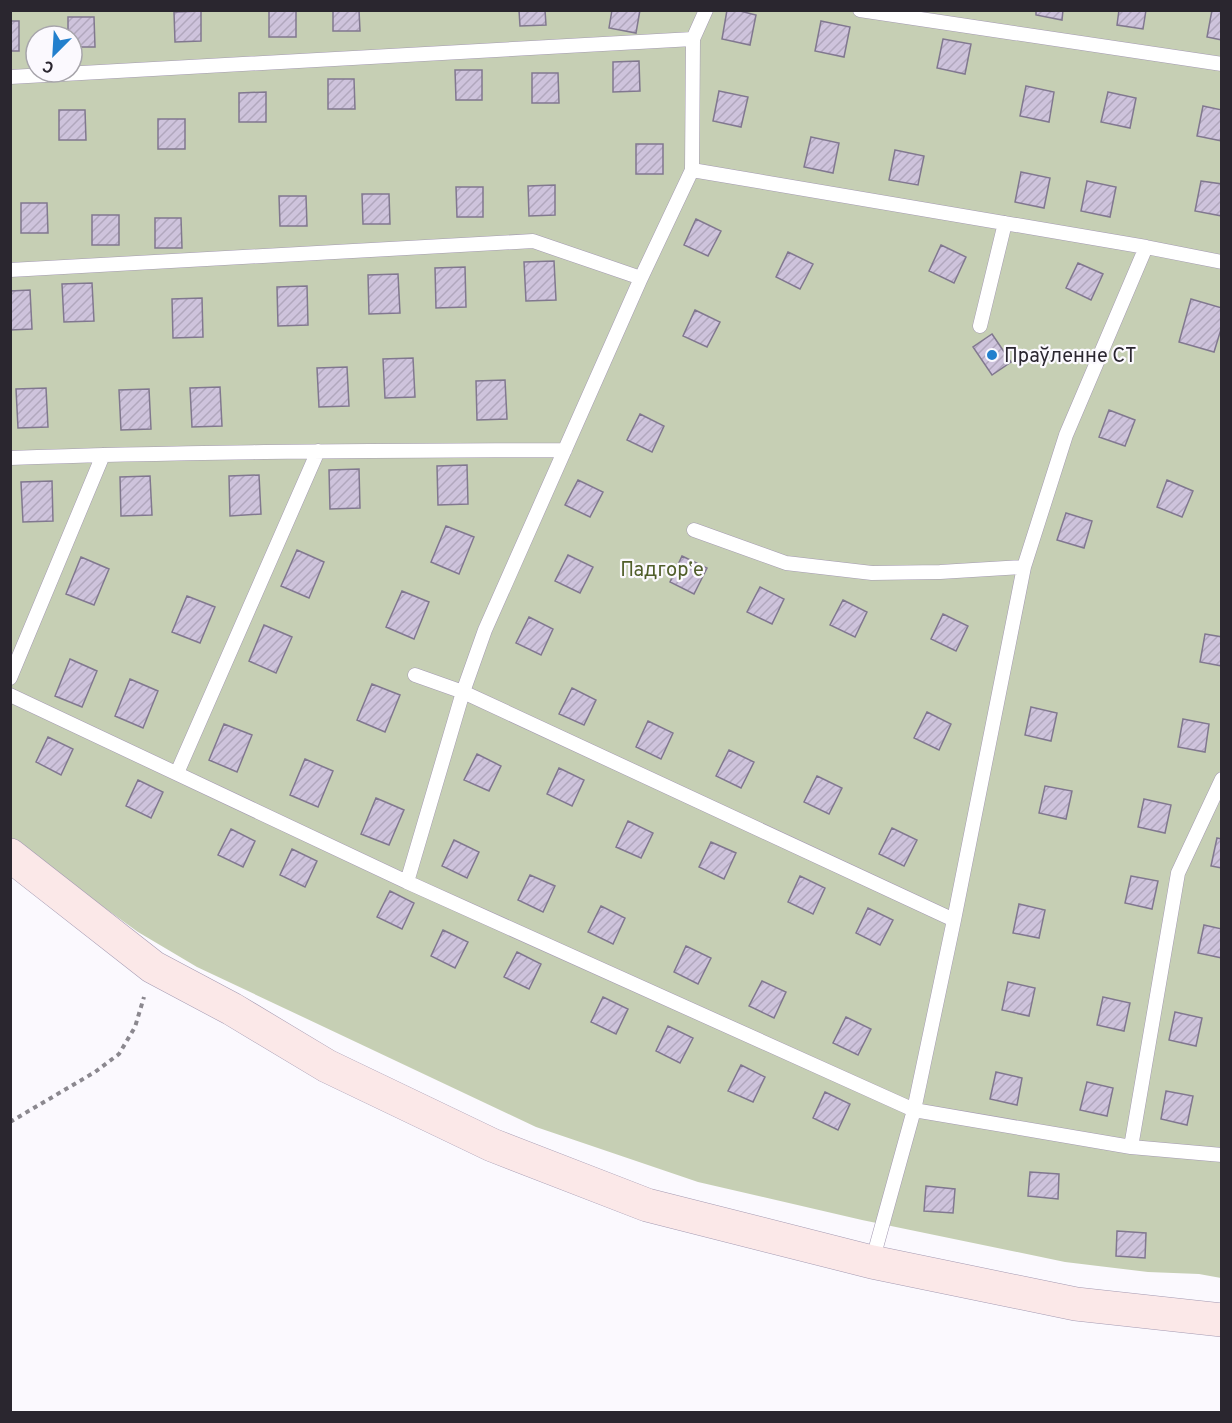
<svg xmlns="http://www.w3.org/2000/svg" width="1232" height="1423" viewBox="0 0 1232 1423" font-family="Overpass,sans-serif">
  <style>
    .garden { fill: #c6cfb4; fill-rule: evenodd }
    .building { fill: url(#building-hatch); stroke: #81788f; stroke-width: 1.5 }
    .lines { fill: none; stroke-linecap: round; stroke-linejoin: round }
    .lane-casing { stroke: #a49ab2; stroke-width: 15 }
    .secondary-casing { stroke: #a49ab2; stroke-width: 34 }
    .path { stroke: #8b888f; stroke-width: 4; stroke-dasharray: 4.5 4.5; stroke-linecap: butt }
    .lane { stroke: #fff; stroke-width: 14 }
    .secondary { stroke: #fbe8e8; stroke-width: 33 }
    .poi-dot { fill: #2380cd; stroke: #fbf9fe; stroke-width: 2 }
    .labels { text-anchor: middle; stroke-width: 4.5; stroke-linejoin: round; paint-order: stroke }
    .poi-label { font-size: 20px; fill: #2a262f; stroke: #fbf9fe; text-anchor: start }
    .park-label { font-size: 20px; fill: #505e2a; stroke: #fbf9fe }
  </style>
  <defs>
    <pattern id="building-hatch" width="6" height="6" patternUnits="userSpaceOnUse" patternTransform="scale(1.5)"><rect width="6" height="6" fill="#cec3dc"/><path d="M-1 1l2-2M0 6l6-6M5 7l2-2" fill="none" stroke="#b1a7bd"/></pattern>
  </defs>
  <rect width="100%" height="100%" fill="#fbf9fe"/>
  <!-- garden -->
  <path class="garden" d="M11 11H1221V1278L1199 1274 1148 1272 1065 1262 862 1220 698 1182 536 1127 197 967 138 932 11 840ZM36 36H72V72H36Z"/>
  <!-- building -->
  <path class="building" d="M269 10H296V37H269Z
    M333 10H359L360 31H333Z
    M519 10H545L546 25 520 26Z
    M612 10H640L636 33 609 28Z
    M727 10H736L756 15 750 45 722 39Z
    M1036 10H1063L1062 20 1036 15Z
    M1119 10H1146L1143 29 1117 25Z
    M1212 10H1222V40L1207 37Z
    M201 11V41L175 42 174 12Z
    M68 17H94L95 47H72V36H68Z
    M10 21H19V51H10Z
    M821 21 850 27 844 57 815 51Z
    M943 39 971 44 965 74 937 68Z
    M639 61 640 91 613 92V62Z
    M455 70H482V100H456Z
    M532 73H558L559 103H532Z
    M328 79H354L355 109H328Z
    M1026 86 1054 92 1049 122 1020 116Z
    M719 91 748 97 741 127 713 121Z
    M266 92V122H239V93Z
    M1108 92 1136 98 1130 128 1101 122Z
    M1203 106 1222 110V141L1197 136Z
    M59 110H85L86 140H59Z
    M158 119H185V149H158Z
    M811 137 839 143 833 173 804 167Z
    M636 144H663V174H636Z
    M895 150 924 156 918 185 889 180Z
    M1021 172 1050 178 1044 208 1015 202Z
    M1087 181 1116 187 1110 217 1081 211Z
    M1201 181 1222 184V216L1195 211Z
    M555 185V215L529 216 528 186Z
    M456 187H483V217H457Z
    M362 194H389L390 224H363Z
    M279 196H306L307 226H280Z
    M21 203H47L48 233H21Z
    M92 215H119V245H92Z
    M155 218H181L182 248H155Z
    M696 219 721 231 708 256 684 245Z
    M941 245 966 257 954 283 929 271Z
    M788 252 813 264 800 289 776 277Z
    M554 261 556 300 526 301 524 262Z
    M1078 263 1103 274 1091 300 1066 288Z
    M465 267 466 307 436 308 435 268Z
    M398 274 400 313 369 314 368 275Z
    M92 283 94 321 64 322 62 284Z
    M307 286 308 325 278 326 277 287Z
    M30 290 32 329 10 330V291Z
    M202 298 203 337 173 338 172 299Z
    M1191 299 1222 308V326L1214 352 1179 342Z
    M695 310 720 322 707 347 683 336Z
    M992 334 1011 362 992 375 973 347Z
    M413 358 415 397 385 398 383 359Z
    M347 367 349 406 319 407 317 368Z
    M505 380 507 419 477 420 476 381Z
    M220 387 222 426 192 427 190 388Z
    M46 388 48 427 18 428 16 389Z
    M149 389 151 429 121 430 119 390Z
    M1109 410 1135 420 1125 446 1099 437Z
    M640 414 664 426 652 452 627 440Z
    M467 465 468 504 438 505 437 466Z
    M359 469 360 508 330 509 329 470Z
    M259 475 261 514 230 516 229 476Z
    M150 476 152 515 121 516 120 477Z
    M578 480 603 492 590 517 565 505Z
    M1167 480 1193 491 1182 517 1157 507Z
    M52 481 53 521 23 522 21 482Z
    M1066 513 1092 521 1084 548 1057 540Z
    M446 526 474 537 459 574 431 562Z
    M297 550 324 562 309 598 281 586Z
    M568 555 593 567 580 593 555 581Z
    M682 556 707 568 694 594 670 582Z
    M81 557 109 569 94 605 66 594Z
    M760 587 784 599 772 624 747 612Z
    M402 591 429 602 414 639 386 627Z
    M187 596 215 607 200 643 172 632Z
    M843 600 867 612 855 637 830 625Z
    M943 614 968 626 956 651 931 639Z
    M529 617 553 629 541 655 516 643Z
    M264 625 292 637 276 673 249 661Z
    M1205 634 1222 637V666L1200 662Z
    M70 659 97 671 82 707 55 696Z
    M130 679 158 691 143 728 115 716Z
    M372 684 400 695 385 732 357 720Z
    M572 688 596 700 584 725 559 714Z
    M1031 707 1057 713 1051 741 1025 735Z
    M927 712 951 724 939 750 914 738Z
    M1183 719 1209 724 1205 752 1178 747Z
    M648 721 673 733 661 759 636 747Z
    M224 724 252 735 237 772 209 760Z
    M48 737 73 749 61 775 36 762Z
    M729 750 754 762 741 788 716 776Z
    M477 754 501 766 489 791 464 780Z
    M305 759 333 771 318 807 290 795Z
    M559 768 584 780 572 806 547 794Z
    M817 776 842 788 829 814 804 802Z
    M138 780 163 792 151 818 126 806Z
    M1045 786 1072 791 1066 819 1039 813Z
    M376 798 404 810 389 845 361 834Z
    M1144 799 1171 805 1165 833 1138 827Z
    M628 821 653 833 641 858 616 847Z
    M892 828 917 840 904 866 879 854Z
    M231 829 255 841 243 867 218 855Z
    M1217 838 1222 839V868L1211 866Z
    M454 840 479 852 467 878 442 866Z
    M711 842 736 853 724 879 699 867Z
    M292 849 317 861 305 887 280 875Z
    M530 875 555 886 543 912 518 900Z
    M800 876 825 888 813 914 788 902Z
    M1131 876 1158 881 1152 909 1125 903Z
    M390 891 414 903 402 929 377 917Z
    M1019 904 1045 910 1039 938 1013 933Z
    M601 906 625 918 613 944 588 932Z
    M868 908 893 920 880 945 856 933Z
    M1204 925 1222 929V958L1198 953Z
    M443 930 468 942 455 968 431 956Z
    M686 946 711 958 698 984 674 972Z
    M517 952 541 964 529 989 504 977Z
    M762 981 786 992 774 1018 749 1006Z
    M1008 982 1035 988 1029 1016 1002 1010Z
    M603 997 628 1009 616 1034 591 1022Z
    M1103 997 1130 1003 1124 1031 1097 1025Z
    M1175 1012 1202 1018 1196 1046 1169 1040Z
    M846 1017 871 1029 858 1055 833 1043Z
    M668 1026 693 1038 680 1063 656 1051Z
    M741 1065 765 1077 753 1102 728 1091Z
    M996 1072 1022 1078 1017 1105 990 1099Z
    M1087 1082 1113 1088 1107 1116 1080 1110Z
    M1166 1091 1193 1096 1187 1125 1161 1119Z
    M825 1092 850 1104 838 1130 813 1118Z
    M1030 1172 1059 1174 1058 1199 1028 1196Z
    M926 1186 955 1189 953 1213 924 1211Z
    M1117 1231 1146 1233 1145 1258 1116 1256Z"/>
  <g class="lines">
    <defs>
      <path id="lane" d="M706 10 693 39 692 170 641 278 485 630 463 692 407 882 914 1110 1131 1147 1222 1155
        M860 10 1222 64
        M10 77 693 39
        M692 170 1146 247
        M10 270 533 241 641 278
        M980 326 1005 223
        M10 458C195 451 380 451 565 450
        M694 530 786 563 872 573 940 572 1024 567
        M415 675 463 692 954 920
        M10 678 103 455
        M10 695 407 882
        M177 773 318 451
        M1131 1147 1178 873 1222 779
        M872 1262 914 1110 954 920 1024 567 1066 435 1146 247 1222 262"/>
      <path id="secondary" d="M10 855 153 967 232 1009 327 1066 492 1145 647 1205 872 1262 1076 1304 1222 1320"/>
    </defs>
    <!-- lane casing -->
    <use href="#lane" class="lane-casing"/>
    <!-- secondary casing -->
    <use href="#secondary" class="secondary-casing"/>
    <!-- path -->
    <path class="path" d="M10 1122 95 1072 119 1054 135 1027 144 997"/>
    <!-- lane -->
    <use href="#lane" class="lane"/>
    <!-- secondary -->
    <use href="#secondary" class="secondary"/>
  </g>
  <!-- markers -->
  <circle class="poi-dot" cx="992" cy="355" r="6"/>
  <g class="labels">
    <!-- poi labels -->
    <g class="poi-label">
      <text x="1004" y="362">Праўленне СТ</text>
    </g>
    <!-- park labels -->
    <g class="park-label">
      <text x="662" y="576">Падгорʼе</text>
    </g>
  </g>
  <!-- border -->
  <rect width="1232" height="1423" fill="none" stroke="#2a262f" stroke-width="24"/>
  <!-- north arrow -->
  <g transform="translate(54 54) rotate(204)"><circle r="28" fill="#fbf9fe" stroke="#a7a5ab" stroke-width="1.5"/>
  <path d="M0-4.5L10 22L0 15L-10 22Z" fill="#2380cd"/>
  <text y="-9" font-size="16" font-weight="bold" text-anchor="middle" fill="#2a262f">С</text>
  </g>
</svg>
